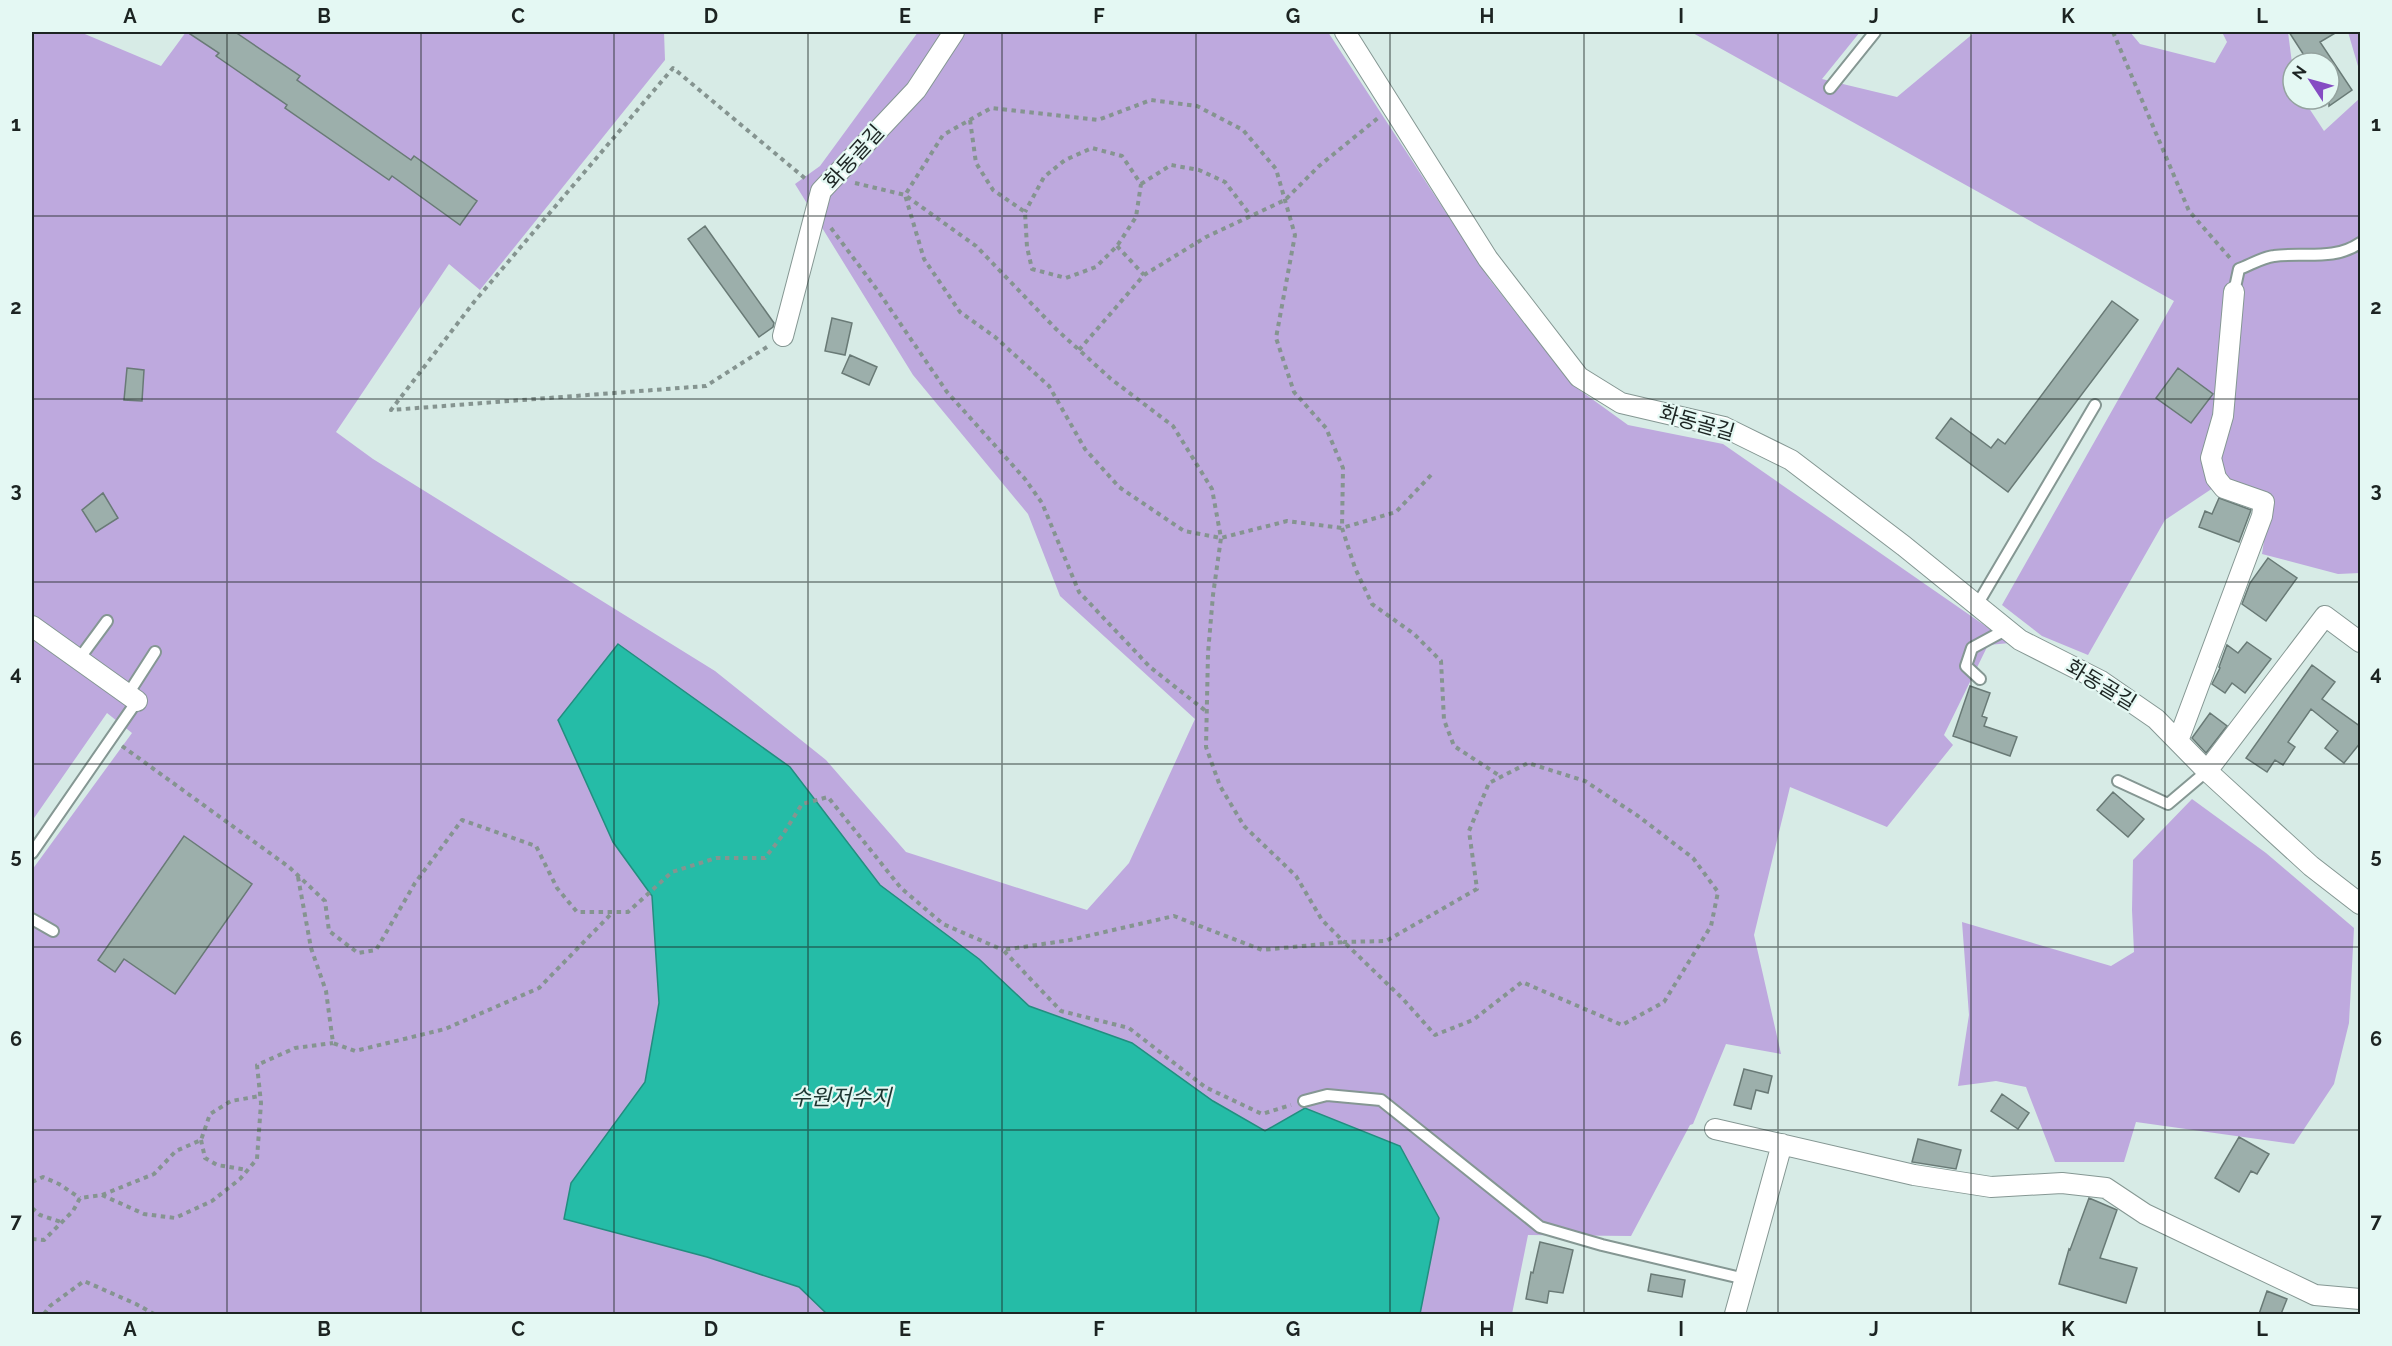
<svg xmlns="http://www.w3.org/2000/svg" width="2392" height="1346" viewBox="0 0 2392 1346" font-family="Raleway,'Noto Sans KR',sans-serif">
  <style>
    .green { fill: #bea9de }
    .water { fill: #25bca7; stroke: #228e7f; stroke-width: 1.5 }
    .building { fill: #9cafab; stroke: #697a76; stroke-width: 1.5 }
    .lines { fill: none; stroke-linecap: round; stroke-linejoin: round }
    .lane-casing { stroke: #859793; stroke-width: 14 }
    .street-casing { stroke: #859793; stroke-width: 22 }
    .path { stroke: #859490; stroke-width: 4; stroke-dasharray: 4.5 4.5; stroke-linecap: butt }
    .lane { stroke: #fff; stroke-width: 10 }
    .street { stroke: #fff; stroke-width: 20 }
    .grid { fill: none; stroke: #1c2422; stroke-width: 1.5; stroke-opacity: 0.55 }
    .labels { text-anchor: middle; stroke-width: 4.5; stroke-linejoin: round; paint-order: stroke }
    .street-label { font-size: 21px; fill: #1c2422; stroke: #e4f8f3 }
    .water-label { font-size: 22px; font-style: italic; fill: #1e3631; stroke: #e4f8f3 }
    .neatline { fill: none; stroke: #1c2422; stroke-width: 2 }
    .grid-label { font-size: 20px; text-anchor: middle; font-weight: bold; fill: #1c2422 }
  </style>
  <rect width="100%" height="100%" fill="#d7ebe6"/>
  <!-- green -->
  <path class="green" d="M32 32H80L161 66 186 32H664L665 60 480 290 449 264 336 432 373 459 715 671 826 760 906 852 1087 910 1129 863 1195 719 1060 596 1028 514 913 375 795 184 820 166 918 32H1328L1490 280 1574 386 1628 425 1723 444 2010 643 1988 645 1944 735 1953 745 1887 827 1790 787 1754 935 1781 1054 1726 1044 1693 1124 1690 1125 1631 1236 1528 1235 1512 1314H32V870L132 733 107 713 32 821Z
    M1691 32H1860L1822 79 1897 97 1975 32H2130L2140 44 2215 63 2227 42 2222 32H2288L2293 71V99H2303L2324 131 2360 98V573L2338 574 2262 554 2270 500 2213 488 2165 520 2088 655 2042 636 2002 605 2174 301Z
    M2348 32H2360V73Z
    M2192 799 2266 853 2354 928 2349 1023 2334 1084 2294 1144 2136 1122 2124 1162H2055L2026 1087 1996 1081 1958 1086 1969 1015 1962 922 2111 966 2134 952 2132 910 2133 860Z"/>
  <!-- water -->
  <path class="water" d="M618 644 790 767 880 885 979 959 1029 1006 1132 1043 1213 1101 1265 1131 1305 1108 1400 1146 1439 1218 1420 1314H827L799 1287 707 1257 564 1219 571 1183 645 1082 659 1003 652 896 613 842 558 720Z"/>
  <!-- building -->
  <path class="building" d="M187 32H235L300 76 297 80 411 160 414 156 477 201 460 225 392 176 389 180 285 108 287 105 216 56 219 53Z
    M2289 32H2337L2320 42 2352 90 2329 106V63H2309Z
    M705 226 774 323 773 327 759 337 688 239Z
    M2112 301 2138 320 2008 492 1936 438 1951 418 1991 448 1998 439 2005 444Z
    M832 318 852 323 845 355 825 351Z
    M850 355 877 367 869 385 842 373Z
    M127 368 144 370 142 401 124 400Z
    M2178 368 2213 394 2191 423 2156 398Z
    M103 493 118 518 96 532 82 510Z
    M2219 498 2251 510 2239 542 2199 527 2205 511 2212 514Z
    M2268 558 2297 578 2266 621 2242 604 2250 583Z
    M2247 642 2271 659 2245 693 2232 683 2225 693 2212 684 2220 668 2219 667 2227 645 2238 653Z
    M2312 665 2335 682 2322 699 2361 727V742L2344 763 2325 748 2338 731 2311 709 2288 742 2295 747 2283 765 2275 760 2267 772 2246 758Z
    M1970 686 1990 693 1982 716 1987 718 1984 726 2017 737 2010 756 1953 736Z
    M2210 713 2227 726 2206 753 2192 738Z
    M2113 792 2144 819 2128 837 2097 810Z
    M184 836 252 884 175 994 124 959 115 972 98 960Z
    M1744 1069 1772 1076 1768 1093 1756 1090 1751 1109 1734 1105Z
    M2002 1094 2029 1113 2018 1129 1991 1111Z
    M2239 1137 2269 1154 2257 1174 2251 1171 2239 1192 2215 1178Z
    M1918 1139 1961 1150 1956 1169 1912 1162Z
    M2089 1198 2117 1210 2100 1258 2137 1268 2126 1303 2059 1284 2069 1249 2070 1250Z
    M1540 1242 1573 1250 1563 1293 1549 1291 1547 1303 1526 1299 1531 1272 1533 1273Z
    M1651 1274 1685 1280 1682 1297 1648 1291Z
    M2267 1291 2287 1299 2281 1314H2259Z"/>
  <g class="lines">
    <defs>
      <path id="lane" d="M1830 88 1875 32
        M2234 292 2239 269C2250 265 2263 257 2274 256 2303 252 2334 261 2360 243
        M1977 605 2095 405
        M79 659 107 621
        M1980 679 1966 666 1972 648 2007 629
        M128 694 155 652
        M2118 781 2168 804 2207 771
        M32 853 137 701
        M32 919 53 931
        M1304 1101 1327 1095 1381 1100 1540 1227 1602 1245 1745 1279"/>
      <path id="street" d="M1345 32 1488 259 1579 377 1621 403 1724 427 1791 460 1904 546 2020 640 2101 681 2156 719 2207 771 2311 866 2360 904
        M783 336 821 191 916 90 954 32
        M32 626 137 701
        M2178 741 2262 516 2264 502 2224 488 2216 478 2211 458 2223 416 2234 292
        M2207 771 2325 616 2360 642
        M1715 1129 1914 1175 1991 1187 2062 1183 2106 1188 2145 1214 2315 1295 2360 1299
        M1735 1314 1782 1144"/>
    </defs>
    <!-- lane casing -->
    <use href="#lane" class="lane-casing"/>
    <!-- street casing -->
    <use href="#street" class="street-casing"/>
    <!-- path -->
    <path class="path" d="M2113 32 2189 211 2230 258
      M970 120 976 163 993 190 1025 212 1027 247 1032 269 1066 278 1096 267 1117 246 1136 217 1141 184 1122 156 1092 148 1065 160 1044 177 1025 212
      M855 183 905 195 976 246 1056 329 1111 379 1173 426 1212 489 1221 538 1213 595 1208 653 1206 747 1220 786 1244 826 1296 876 1322 920 1344 942 1386 941 1477 889 1469 831 1489 783 1528 763 1585 781 1638 816 1693 858 1718 892 1711 926 1664 1002 1622 1025 1522 982 1473 1020 1435 1035 1403 999 1344 942 1262 950 1174 916 1070 940 1003 950 1061 1011 1129 1028 1205 1087 1262 1114 1291 1105
      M1141 184 1171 165 1199 170 1225 182 1251 216
      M831 228 878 291 947 392 1025 479 1042 503 1079 592 1150 667 1207 712
      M1117 246 1144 275
      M767 347 706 386 391 410 474 302 673 68 807 180
      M1079 350 1144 275 1206 237 1285 200 1319 166 1378 118
      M1431 475 1396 512 1342 528 1287 521 1221 538 1184 531 1119 487 1085 449 1049 386 995 337 960 312 924 259 905 195 943 135 991 108 1098 120 1151 100 1197 106 1243 130 1276 169 1295 235 1276 338 1294 392 1326 428 1343 468 1342 528 1355 568 1372 604 1414 634 1441 661 1444 720 1454 746 1500 776
      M122 746 289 867 325 901 329 931 358 953 376 950 415 883 462 820 536 846 557 888 577 912H628L672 872 716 858H765L782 836 802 804 828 797 901 888 943 924 1003 950
      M298 877 311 948 326 991 333 1043 355 1051 445 1029 539 988 612 913
      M201 1140 205 1158 217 1165 247 1170
      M32 1182 43 1177 59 1184 80 1198
      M102 1195 154 1174 176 1151 201 1140 210 1114 231 1101 260 1096
      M32 1208 40 1215 61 1222
      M32 1239 44 1240 73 1211 80 1198 102 1195 144 1214 175 1218 212 1201 240 1179 257 1159 261 1103 257 1065 295 1048 333 1043
      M44 1314 50 1306 84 1281 136 1304 154 1314"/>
    <!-- lane -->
    <use href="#lane" class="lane"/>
    <!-- street -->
    <use href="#street" class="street"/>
  </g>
  <!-- grid -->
  <path class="grid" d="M227 32V1314M421 32V1314M614 32V1314M808 32V1314M1002 32V1314M1196 32V1314M1390 32V1314M1584 32V1314M1778 32V1314M1971 32V1314M2165 32V1314M32 216H2360M32 399H2360M32 582H2360M32 764H2360M32 947H2360M32 1130H2360"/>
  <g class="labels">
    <!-- street labels -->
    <g class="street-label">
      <text transform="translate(854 157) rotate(-48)" y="7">화동골길</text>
      <text transform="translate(1697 423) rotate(16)" y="7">화동골길</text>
      <text transform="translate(2101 685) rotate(31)" y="7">화동골길</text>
    </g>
    <!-- water labels -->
    <g class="water-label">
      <text x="841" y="1105">수원저수지</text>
    </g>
  </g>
  <!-- border -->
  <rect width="2392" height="1346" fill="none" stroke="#e4f8f3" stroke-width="66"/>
  <!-- north arrow -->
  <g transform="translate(2311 81) rotate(306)"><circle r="28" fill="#e4f8f3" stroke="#94a39f" stroke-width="1.5"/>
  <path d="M0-4.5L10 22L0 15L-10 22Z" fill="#854cc3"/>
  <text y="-9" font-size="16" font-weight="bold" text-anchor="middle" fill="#1c2422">N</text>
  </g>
  <rect x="33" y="33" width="2326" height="1280" class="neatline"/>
  <g class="grid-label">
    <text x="130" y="23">A</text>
    <text x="324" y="23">B</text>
    <text x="518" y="23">C</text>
    <text x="711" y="23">D</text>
    <text x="905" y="23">E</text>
    <text x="1099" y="23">F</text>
    <text x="1293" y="23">G</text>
    <text x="1487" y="23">H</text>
    <text x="1681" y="23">I</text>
    <text x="1874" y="23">J</text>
    <text x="2068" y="23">K</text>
    <text x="2262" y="23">L</text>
    <text x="16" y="131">1</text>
    <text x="2376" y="131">1</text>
    <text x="16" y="314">2</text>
    <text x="2376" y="314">2</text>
    <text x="16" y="497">3</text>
    <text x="2376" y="497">3</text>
    <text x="16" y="680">4</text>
    <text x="2376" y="680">4</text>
    <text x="16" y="863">5</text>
    <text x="2376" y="863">5</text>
    <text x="16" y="1046">6</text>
    <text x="2376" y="1046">6</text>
    <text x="16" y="1228">7</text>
    <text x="2376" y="1228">7</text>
    <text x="130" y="1336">A</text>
    <text x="324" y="1336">B</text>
    <text x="518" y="1336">C</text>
    <text x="711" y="1336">D</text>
    <text x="905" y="1336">E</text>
    <text x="1099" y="1336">F</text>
    <text x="1293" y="1336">G</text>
    <text x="1487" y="1336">H</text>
    <text x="1681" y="1336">I</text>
    <text x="1874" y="1336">J</text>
    <text x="2068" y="1336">K</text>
    <text x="2262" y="1336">L</text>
  </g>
</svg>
